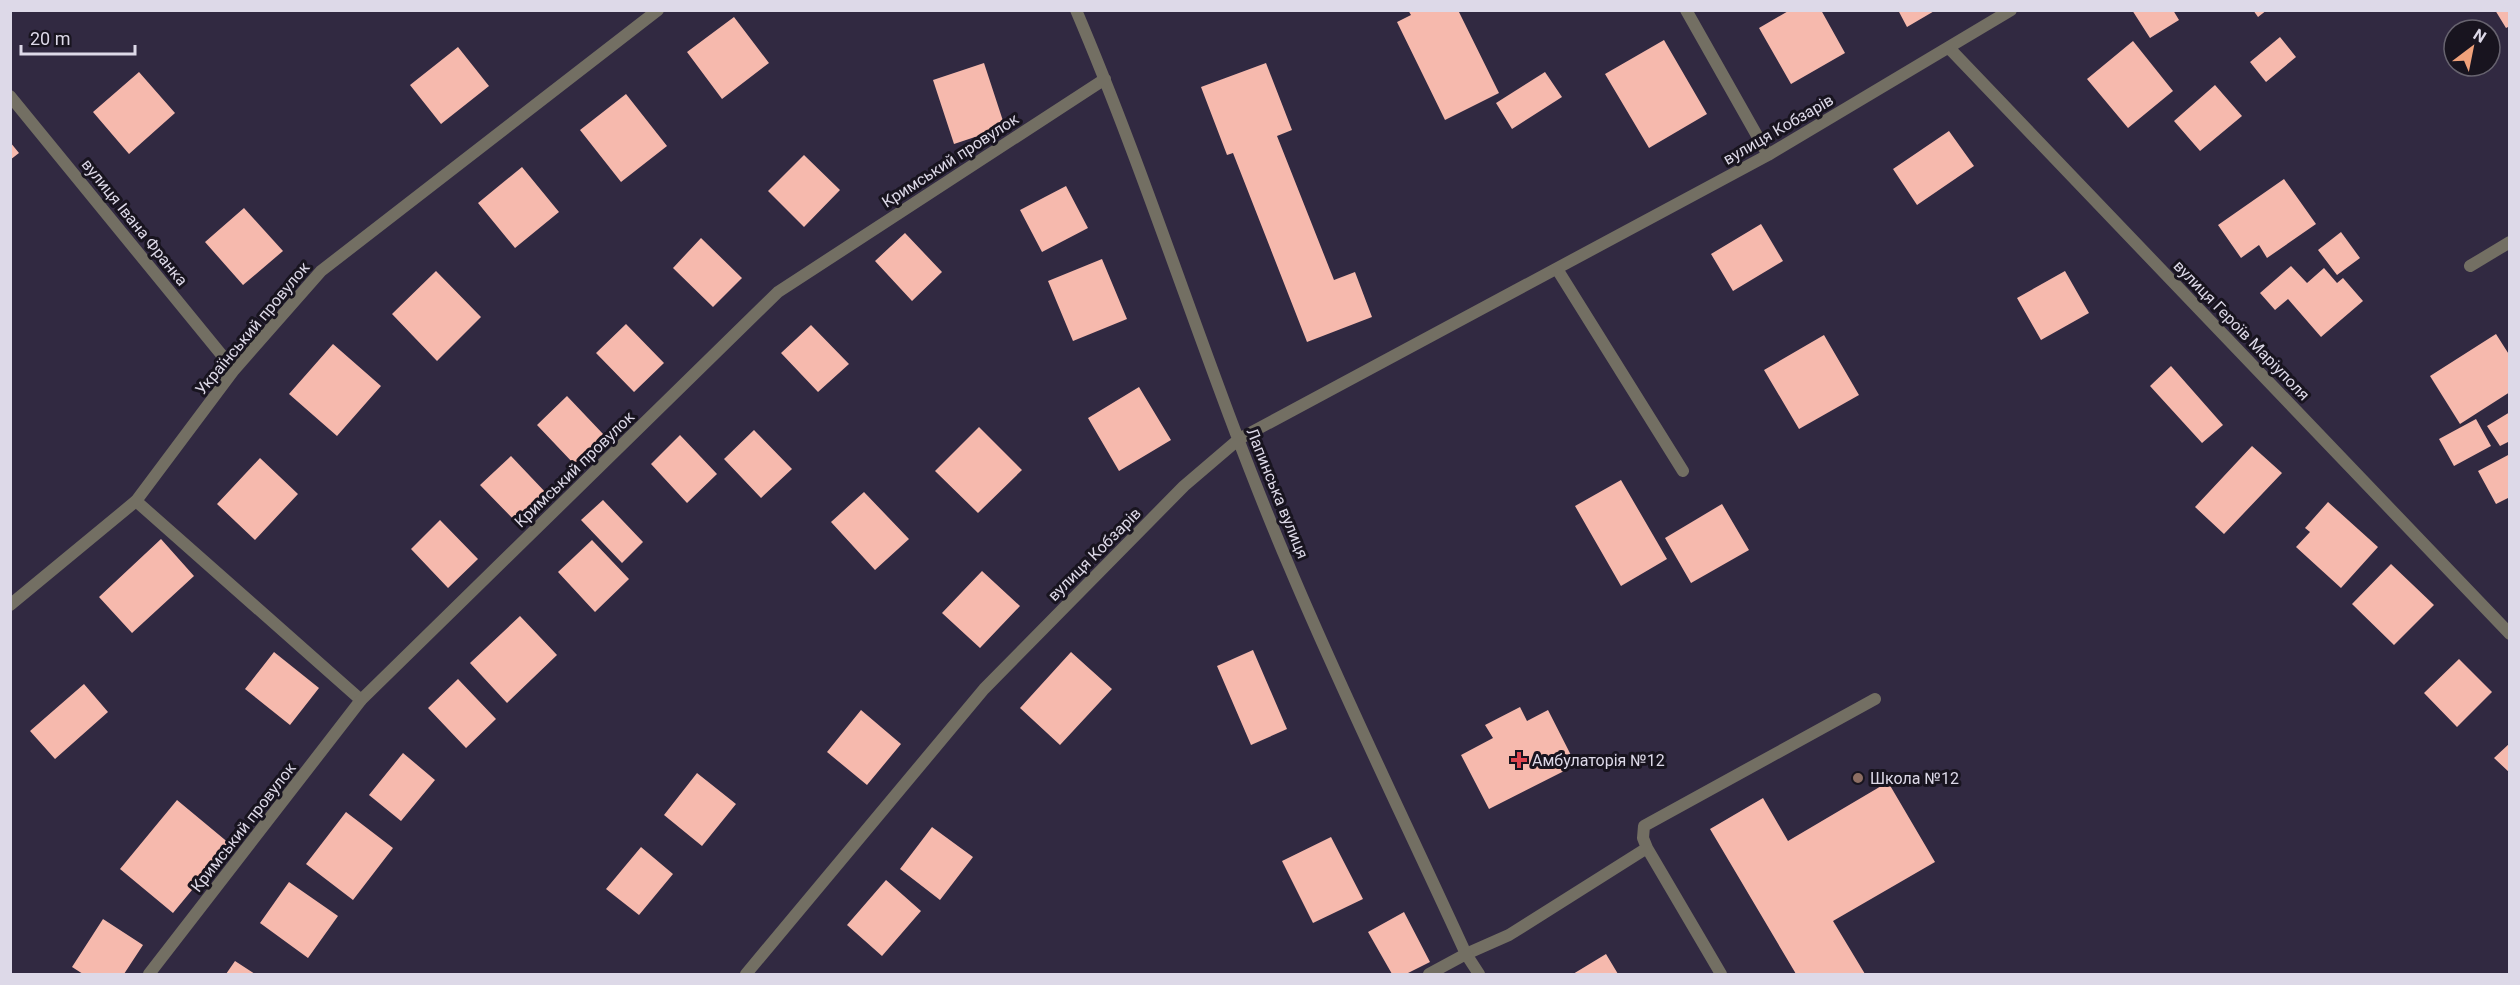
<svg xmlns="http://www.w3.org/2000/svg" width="2520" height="985" viewBox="0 0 2520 985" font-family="Roboto,sans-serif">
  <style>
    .building { fill: #f6b9ad }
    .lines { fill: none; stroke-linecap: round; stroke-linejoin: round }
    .lane { stroke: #736f63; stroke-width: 12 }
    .street { stroke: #736f63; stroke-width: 12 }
    .health-dot { fill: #e0444e; stroke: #18141f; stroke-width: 2 }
    .education-dot { fill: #8d6e63; stroke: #18141f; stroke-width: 2 }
    .labels { text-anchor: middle; stroke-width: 6; stroke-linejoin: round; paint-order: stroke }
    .street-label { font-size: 16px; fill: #ddd9e8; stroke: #18141f }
    .poi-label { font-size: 16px; fill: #ddd9e8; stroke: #18141f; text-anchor: start }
  </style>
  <rect width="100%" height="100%" fill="#312941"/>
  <!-- building -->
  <path class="building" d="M1408 10H1458L1499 93 1445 120 1397 22 1411 15Z
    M1790 10H1821L1845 53 1791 84 1759 28Z
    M1898 10H1936L1907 27Z
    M2132 10H2173L2179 20 2150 38Z
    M2253 10H2267L2258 17Z
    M2495 10H2510V26L2506 28Z
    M734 17 769 63 722 99 687 52Z
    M2280 37 2296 57 2266 82 2250 62Z
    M1664 40 1707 114 1649 148 1605 74Z
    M2133 41 2173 91 2128 128 2087 79Z
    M458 47 489 86 441 124 410 85Z
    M984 63 1005 127 954 144 933 80Z
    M1266 63 1292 130 1277 136 1334 280 1355 272 1372 317 1307 342 1233 153 1227 155 1201 87Z
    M139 72 175 113 129 154 93 112Z
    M1545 72 1562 97 1512 129 1496 103Z
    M2215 85 2242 116 2200 151 2174 121Z
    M626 94 667 146 621 182 580 130Z
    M1949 131 1974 166 1917 205 1893 169Z
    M10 142 19 153 10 160Z
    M804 155 840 190 804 227 768 191Z
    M522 167 559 212 515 248 478 203Z
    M2284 179 2316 224 2267 258 2259 245 2241 258 2218 225Z
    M1066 186 1088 228 1042 252 1020 210Z
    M244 208 283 251 243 285 205 242Z
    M1761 224 1783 261 1733 291 1711 254Z
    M2341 232 2360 258 2337 275 2318 250Z
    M905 233 942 272 912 301 875 261Z
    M701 238 742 278 713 307 673 268Z
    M1102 259 1127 319 1073 341 1048 281Z
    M2291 266 2307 283 2324 268 2337 283 2343 278 2363 301 2321 337 2288 299 2275 310 2260 293Z
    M436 271 481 317 437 361 392 314Z
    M2065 271 2089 313 2041 340 2017 298Z
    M626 324 664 363 634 392 596 353Z
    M811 325 849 364 818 392 781 353Z
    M2496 334 2510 356V392L2460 424 2430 376Z
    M1824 335 1859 395 1799 429 1764 370Z
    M333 344 381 386 337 436 289 394Z
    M2171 366 2223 425 2202 443 2150 386Z
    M1139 387 1171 440 1119 471 1088 418Z
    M567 396 604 435 574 464 537 425Z
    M2510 412V441L2500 446 2487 426Z
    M2476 419 2491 446 2454 466 2439 439Z
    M979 427 1022 470 978 513 935 471Z
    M754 430 792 469 761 498 724 459Z
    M680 435 717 474 687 503 651 464Z
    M2252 446 2282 473 2224 534 2195 507Z
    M2510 454V497L2496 504 2478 471Z
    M511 456 548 495 518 524 480 485Z
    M260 458 298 494 255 540 217 504Z
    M1621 480 1667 559 1621 586 1575 506Z
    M864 492 909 539 875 570 831 522Z
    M603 500 643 542 622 563 581 520Z
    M2328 502 2378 547 2341 588 2296 547 2310 532 2305 528Z
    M1722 504 1749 550 1691 583 1665 538Z
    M440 520 478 559 448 588 411 549Z
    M161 539 194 576 132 633 99 597Z
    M592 540 629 579 595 612 558 572Z
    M2391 564 2434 605 2394 645 2352 604Z
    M982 571 1020 606 980 648 942 613Z
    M520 616 557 655 507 703 470 663Z
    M1253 650 1287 729 1251 745 1217 666Z
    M274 652 319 688 290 725 245 689Z
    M1071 652 1112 689 1060 745 1020 708Z
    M2459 659 2492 692 2457 727 2424 693Z
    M458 679 496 719 466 748 428 708Z
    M84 684 108 712 55 759 30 731Z
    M1520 707 1527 721 1548 710 1576 765 1489 809 1461 755 1493 738 1485 725Z
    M861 710 901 744 867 785 827 752Z
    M2510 743V773L2494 758Z
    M403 753 435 780 401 821 369 795Z
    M697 773 736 804 702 846 664 815Z
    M1888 782 1935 862 1833 921 1865 974H1796L1710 829 1763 798 1788 841Z
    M177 800 230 844 173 913 120 869Z
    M346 812 393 848 353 900 306 864Z
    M932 827 973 857 940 900 900 869Z
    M1331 837 1363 899 1313 923 1282 861Z
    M641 847 673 874 639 915 606 889Z
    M886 880 921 911 882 956 847 925Z
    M289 882 338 916 308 958 260 923Z
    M1404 912 1430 962 1406 974H1392L1368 932Z
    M103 919 143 945 124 974H83L72 967Z
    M1606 954 1618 974H1573Z
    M235 961 255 974H226Z"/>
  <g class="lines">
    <!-- lane -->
    <path class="lane" d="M136 501 361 700
      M1647 848 1721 974
      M1466 954 1509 935 1647 848 1643 838 1644 826 1875 699"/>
    <!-- street -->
    <path class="street" d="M1076 10C1154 193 1211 383 1289 566 1344 697 1407 825 1466 954L1479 974
      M1686 10 1768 155
      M1950 49 2510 634
      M10 96 234 370
      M2470 266 2510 242
      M1557 269 1683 471
      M10 605 136 501 234 370 321 271 658 10
      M149 974 361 700 778 292 1105 79
      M746 974 984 689 1184 486 1239 439 1768 155 2011 10
      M1429 974 1466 954"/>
  </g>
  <!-- markers -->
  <path class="health-dot" d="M1516 751h6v6h6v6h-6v6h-6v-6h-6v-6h6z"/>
  <circle class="education-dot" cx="1858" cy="778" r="6"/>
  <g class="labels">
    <!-- street labels -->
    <g class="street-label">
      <text transform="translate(1778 129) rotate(-30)" y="6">вулиця Кобзарів</text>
      <text transform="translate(950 160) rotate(-33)" y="6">Кримський провулок</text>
      <text transform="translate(135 222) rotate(51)" y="6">вулиця Івана Франка</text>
      <text transform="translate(252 328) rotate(-50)" y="6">Український провулок</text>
      <text transform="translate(2242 330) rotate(46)" y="6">вулиця Героїв Маріуполя</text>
      <text transform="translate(574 469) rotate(-44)" y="6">Кримський провулок</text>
      <text transform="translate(1278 493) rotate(68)" y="6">Лапинська вулиця</text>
      <text transform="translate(1094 554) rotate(-45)" y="6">вулиця Кобзарів</text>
      <text transform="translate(243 827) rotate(-52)" y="6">Кримський провулок</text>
    </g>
    <!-- poi labels -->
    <g class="poi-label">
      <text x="1532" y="766">Амбулаторія №12</text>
      <text x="1870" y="784">Школа №12</text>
    </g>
  </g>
  <!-- border -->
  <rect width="2520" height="985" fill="none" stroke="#ddd9e8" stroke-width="24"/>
  <!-- north arrow -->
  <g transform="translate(2472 48) rotate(32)"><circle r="28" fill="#18141f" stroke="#67636f" stroke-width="1.5"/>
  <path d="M0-4.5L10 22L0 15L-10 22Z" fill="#f1a27b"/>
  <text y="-9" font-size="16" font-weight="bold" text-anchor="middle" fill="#ddd9e8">N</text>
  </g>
  <!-- scale -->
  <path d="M21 45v9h114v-9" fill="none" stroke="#ddd9e8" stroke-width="3"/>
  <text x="30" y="45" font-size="18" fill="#ddd9e8" stroke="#18141f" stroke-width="4.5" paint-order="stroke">20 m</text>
</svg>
